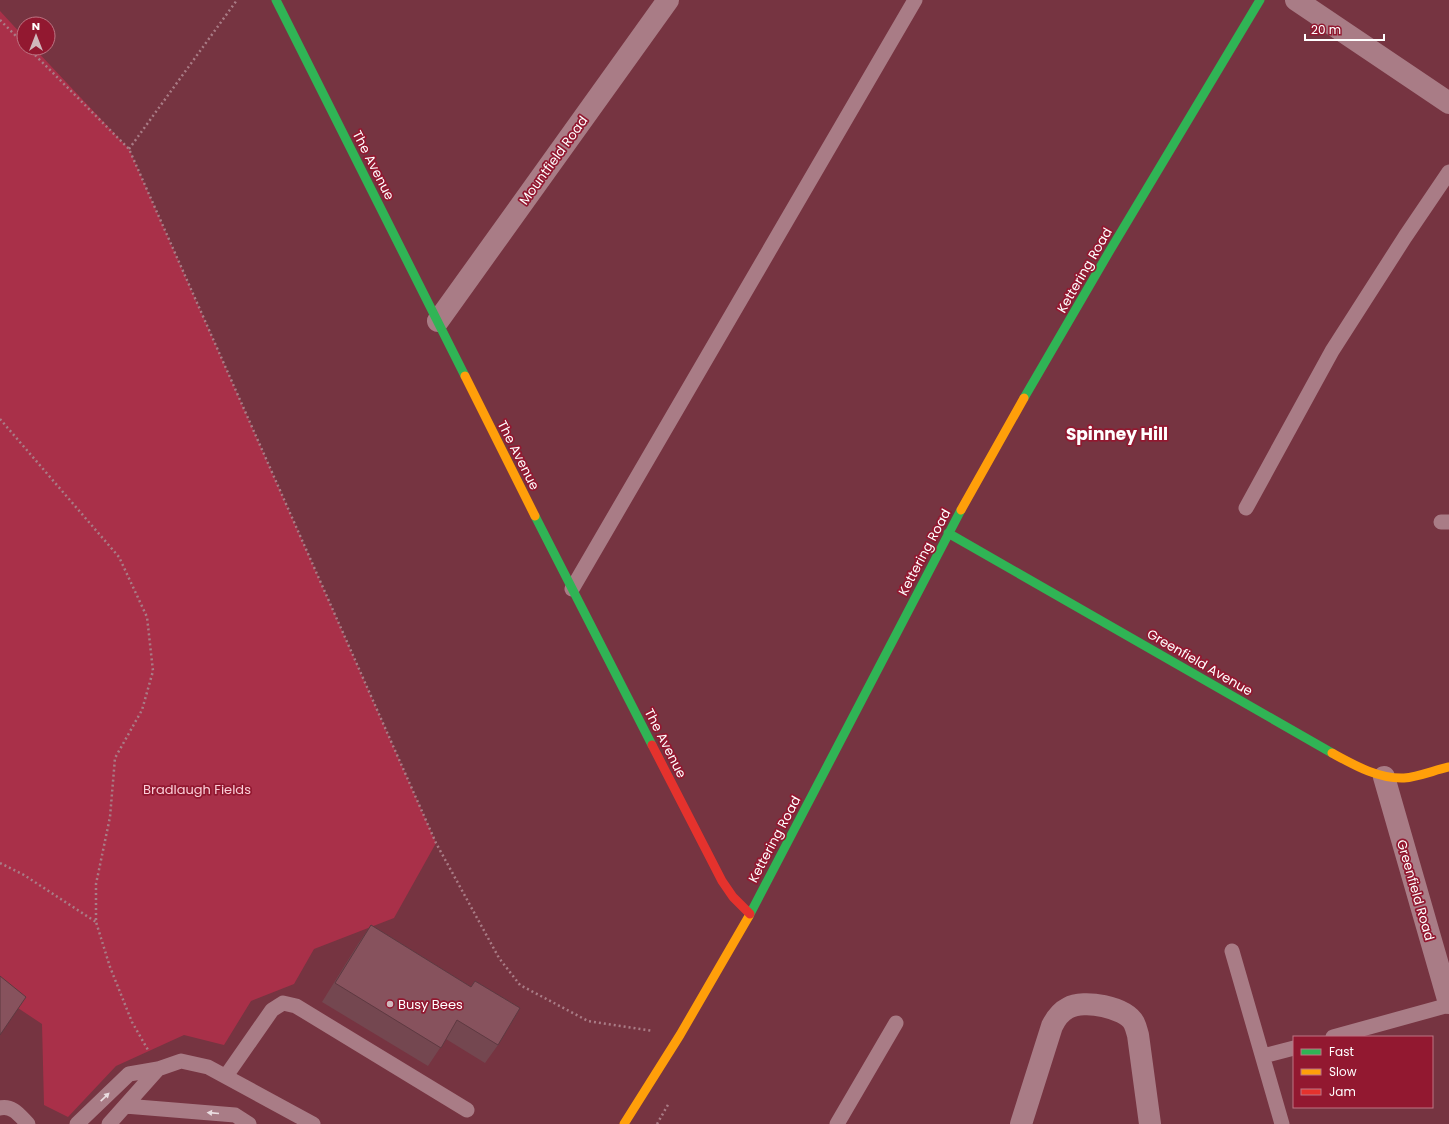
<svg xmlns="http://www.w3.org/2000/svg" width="1449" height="1124" viewBox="0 0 1449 1124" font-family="Poppins,sans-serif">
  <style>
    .green { fill: #a93049 }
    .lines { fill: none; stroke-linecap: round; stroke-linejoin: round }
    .path { stroke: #a97c86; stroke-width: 2.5; stroke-dasharray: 2 3; stroke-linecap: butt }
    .lane { stroke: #a97c86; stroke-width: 15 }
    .street { stroke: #a97c86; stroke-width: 22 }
    .fast { stroke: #30b455; stroke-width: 9 }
    .slow { stroke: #ff9f0a; stroke-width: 9 }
    .jam { stroke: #e5322d; stroke-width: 9 }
    .wall { fill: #744750 }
    .building { fill: #87525d; stroke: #5e3941 }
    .oneway { fill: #eadee1 }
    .poi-dot { fill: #cfb8bc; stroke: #921830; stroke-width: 1.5 }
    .labels { text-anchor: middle; stroke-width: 3.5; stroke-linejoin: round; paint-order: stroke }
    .street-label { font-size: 13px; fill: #fff; stroke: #921830 }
    .park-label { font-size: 13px; fill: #fbced8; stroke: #921830 }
    .poi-label { font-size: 13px; fill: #fff; stroke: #921830; text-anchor: start }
    .district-label { font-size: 17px; font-weight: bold; fill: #fff; stroke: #921830 }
  </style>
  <rect width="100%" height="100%" fill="#763441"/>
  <!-- green -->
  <path class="green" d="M0 11 24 37V48H34L129 149 436 843 394 918 314 949 294 984 251 1001 224 1045 184 1035 116 1066 68 1117 44 1105 42 1024 0 996Z"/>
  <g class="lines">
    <!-- path -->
    <path class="path" d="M0 20 24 44
      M28 48 129 149 436 843 499 958 520 985 588 1021 653 1031
      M129 149 237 0
      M0 419 119 557 147 617 153 671 142 710 115 758 110 817 96 884V922L110 967 132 1022 148 1050
      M0 863 24 875 96 922
      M657 1124 669 1103"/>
    <!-- lane -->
    <path class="lane" d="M1246 508 1332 351 1405 237 1449 172
      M1441 522H1449
      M572 589 915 0
      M1232 951 1282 1124
      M1333 1037 1449 1005
      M1263 1056 1294 1048
      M226 1076 272 1010 283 1003 296 1006 467 1110
      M125 1106 235 1115 249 1124
      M0 1108C13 1105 20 1116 28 1124
      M77 1124 129 1074 158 1069 181 1061 208 1067 313 1124
      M109 1124 158 1069
      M837 1124 896 1023"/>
    <!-- street -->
    <path class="street" d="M1296 0 1449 103
      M438 321 668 0
      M1384 777 1449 1003
      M1021 1124 1052 1026C1056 1018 1060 1012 1068 1008 1084 999 1125 1007 1134 1023 1136 1027 1137 1032 1138 1035L1150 1124"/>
    <!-- fast -->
    <path class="fast" d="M276 0 465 376
      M1024 398 1109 252 1260 0
      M535 516 652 745
      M948 533 1332 753
      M749 916 961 510"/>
    <!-- slow -->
    <path class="slow" d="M465 376 535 516
      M961 510 1024 398
      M1332 753C1354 765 1378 779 1404 778 1418 777 1435 770 1449 767
      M624 1124 680 1035 749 916"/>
    <!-- jam -->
    <path class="jam" d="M652 745 722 881 733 897 750 914"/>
  </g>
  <!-- wall -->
  <path class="wall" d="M371 925 471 987 475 981 498 1045 485 1063 446 1039 428 1066 322 1002 358 944Z"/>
  <!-- building -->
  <path class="building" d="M371 925 471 987 475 981 520 1008 498 1045 457 1020 441 1048 335 983Z
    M0 976 26 997 0 1035Z"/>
  <!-- one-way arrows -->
  <defs><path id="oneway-solid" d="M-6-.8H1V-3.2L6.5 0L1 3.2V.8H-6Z"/></defs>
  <g class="oneway">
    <use href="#oneway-solid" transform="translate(105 1097) rotate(-44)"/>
    <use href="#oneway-solid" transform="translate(213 1113) rotate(-175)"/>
  </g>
  <!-- markers -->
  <circle class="poi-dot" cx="390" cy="1004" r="4"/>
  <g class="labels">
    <!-- street labels -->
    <g class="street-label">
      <text transform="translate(553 160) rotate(-54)" y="5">Mountfield Road</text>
      <text transform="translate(374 165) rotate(63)" y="5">The Avenue</text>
      <text transform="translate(1084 270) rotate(-60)" y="5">Kettering Road</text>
      <text transform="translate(519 455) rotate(63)" y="5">The Avenue</text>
      <text transform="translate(924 552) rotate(-62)" y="5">Kettering Road</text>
      <text transform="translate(1200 662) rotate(30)" y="5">Greenfield Avenue</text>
      <text transform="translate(666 743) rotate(63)" y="5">The Avenue</text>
      <text transform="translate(774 839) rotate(-62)" y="5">Kettering Road</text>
      <text transform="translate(1416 890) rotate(74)" y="5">Greenfield Road</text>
    </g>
    <!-- park labels -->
    <g class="park-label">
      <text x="197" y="794">Bradlaugh Fields</text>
    </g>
    <!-- poi labels -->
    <g class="poi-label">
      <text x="398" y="1009">Busy Bees</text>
    </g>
    <!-- district labels -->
    <g class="district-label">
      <text x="1117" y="440">Spinney Hill</text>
    </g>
  </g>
  <!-- legend -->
  <rect x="1293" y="1036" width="140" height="72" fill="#921830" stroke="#be7483"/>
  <rect x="1301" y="1049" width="20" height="6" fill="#30b455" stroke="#be7483"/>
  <text x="1329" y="1056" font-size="12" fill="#ffffff">Fast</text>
  <rect x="1301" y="1069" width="20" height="6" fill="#ff9f0a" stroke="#be7483"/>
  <text x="1329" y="1076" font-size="12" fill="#ffffff">Slow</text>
  <rect x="1301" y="1089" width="20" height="6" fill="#e5322d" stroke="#be7483"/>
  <text x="1329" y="1096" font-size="12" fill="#ffffff">Jam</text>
  <!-- north arrow -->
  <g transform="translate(36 36)"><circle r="19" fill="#921830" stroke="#be7483"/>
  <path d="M0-3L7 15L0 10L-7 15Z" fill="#cfb8bc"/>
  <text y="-6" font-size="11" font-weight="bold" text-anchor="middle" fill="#ffffff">N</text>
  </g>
  <!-- scale -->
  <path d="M1305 34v6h79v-6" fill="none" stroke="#ffffff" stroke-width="2"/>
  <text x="1311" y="34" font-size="12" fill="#ffffff" stroke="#921830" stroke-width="3" paint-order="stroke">20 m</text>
</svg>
